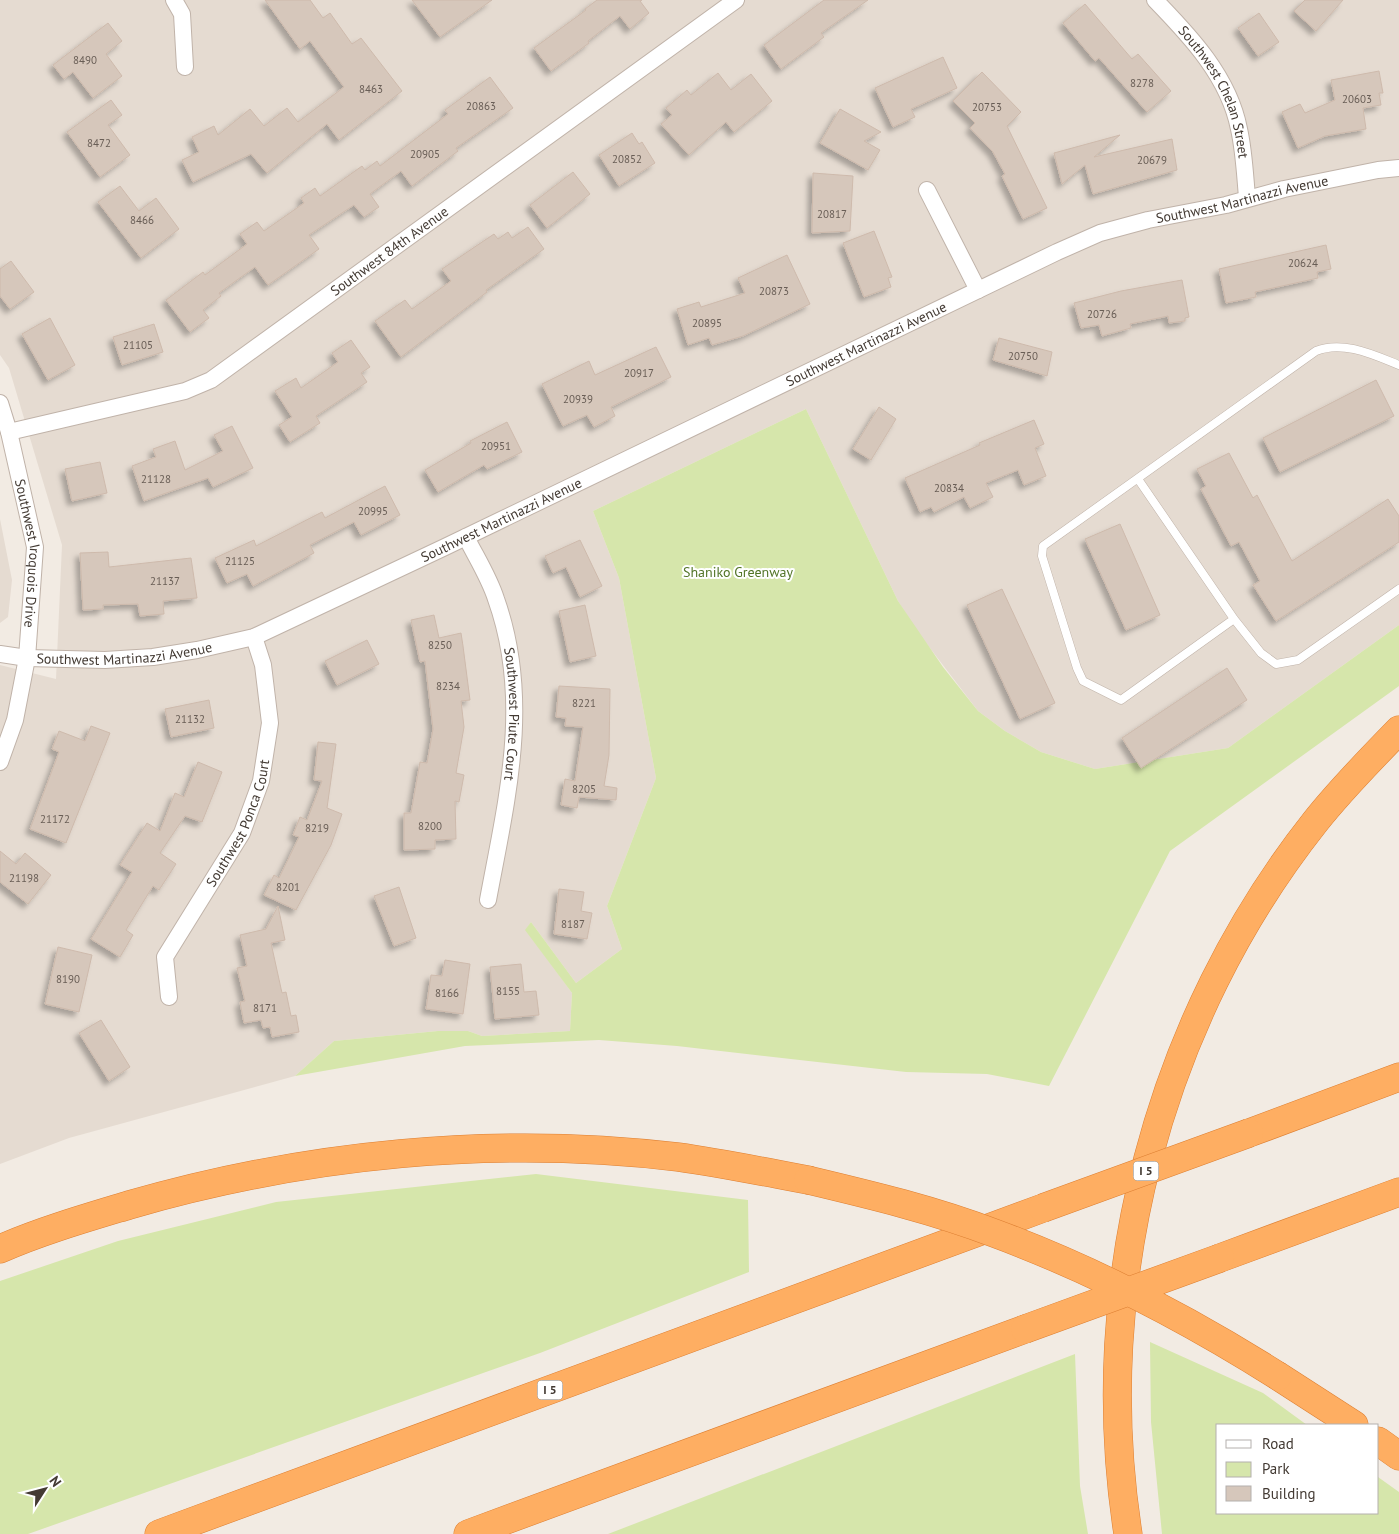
<svg xmlns="http://www.w3.org/2000/svg" width="1399" height="1534" viewBox="0 0 1399 1534" font-family="'PT Sans',sans-serif">
  <style>
    .residential { fill: #e5dbd1 }
    .green { fill: #d6e6ab }
    .building { fill: #d6c7bb; stroke: #cebaac; filter: url(#shadow) }
    .lines { fill: none; stroke-linecap: round; stroke-linejoin: round }
    .lane-casing { stroke: #c0b3a9; stroke-width: 9 }
    .street-casing { stroke: #c0b3a9; stroke-width: 18 }
    .highway-casing { stroke: #dd7f32; stroke-width: 29 }
    .lane { stroke: #fff; stroke-width: 8 }
    .street { stroke: #fff; stroke-width: 16 }
    .highway { stroke: #feae62; stroke-width: 28 }
    .highway-bridge-casing { stroke: #dd7f32; stroke-width: 29; stroke-linecap: butt }
    .highway-bridge { stroke: #feae62; stroke-width: 28 }
    .labels { text-anchor: middle; stroke-width: 4; stroke-linejoin: round; paint-order: stroke }
    .number-label { font-size: 11px; fill: #685d55 }
    .shield { fill: #fff; stroke: #7b7570; stroke-width: 1 }
    .shield-label { font-size: 12px; font-weight: bold; fill: #433a33 }
    .street-label { font-size: 14px; fill: #433a33; stroke: #fff }
    .park-label { font-size: 14px; fill: #527427; stroke: #fff }
  </style>
  <defs>
    <filter id="shadow"><feDropShadow dx="-4.5" dy="4.5" stdDeviation="2.5" flood-color="#0004"/></filter>
  </defs>
  <rect width="100%" height="100%" fill="#f2ebe3"/>
  <!-- residential -->
  <path class="residential" d="M0 0H1399V625L1228 748 1095 769 1041 752 1005 731 978 711 917 631 898 601 806 409 593 511 619 578 656 778 607 906 622 949 576 983 531 922 526 930 572 993 570 1031 482 1036 468 1031H438L334 1041 295 1076 69 1138 0 1164V665L56 679 62 545 9 368 0 355Z
    M0 519 12 580 8 617 0 623Z"/>
  <!-- green -->
  <path class="green" d="M806 409 898 601 943 667 978 711 1005 731 1041 752 1095 769 1228 748 1399 625V686L1170 851 1049 1086 987 1074 906 1072 677 1046 599 1040 465 1046 295 1076 334 1041 438 1031H468L482 1036 570 1031 572 993 525 930 531 922 576 983 622 949 607 906 656 778 619 578 593 511Z
    M536 1174 748 1200 749 1272 540 1353 28 1534H0V1281L118 1241 276 1202Z
    M1150 1342 1263 1393 1307 1425H1218V1513H1378V1477L1399 1492V1534H1162L1151 1422Z
    M1075 1354 1080 1486 1088 1534H608Z"/>
  <!-- building -->
  <path class="building" d="M265 0H310L323 18 330 13 352 44 361 38 402 91 339 140 327 124 267 173 251 154 193 182 182 160 199 152 192 137 214 126 218 135 250 109 264 126 287 108 298 122 344 87 310 41 300 49Z
    M412 0H492L440 37Z
    M597 0H642L640 1 649 13 630 29 620 16 588 41 589 43 551 71 534 48 586 10 585 9Z
    M824 0H868L821 33 824 37 781 69 764 45Z
    M1305 0H1343L1316 31 1294 11Z
    M1085 4 1132 59 1138 54 1171 91 1147 112 1099 58 1095 61 1063 23Z
    M1259 13 1279 42 1258 56 1238 28Z
    M108 23 122 41 106 54 122 76 93 98 73 72 64 79 53 65Z
    M943 57 957 88 911 109 915 117 893 127 875 88Z
    M1379 71 1383 93H1379L1381 105 1363 108 1366 129 1325 136 1298 148 1282 112 1300 104 1305 113 1335 100 1331 80Z
    M982 72 1021 112 1007 126 1047 208 1023 219 1002 176 1005 174 993 152 970 128 975 123 953 101Z
    M718 73 731 90 751 74 772 101 734 132 726 122 689 155 661 124 672 115 666 108 687 90 691 95Z
    M490 77 513 108 456 148 458 151 412 186 401 171 370 194 379 207 364 217 354 205 309 235 319 249 268 285 255 267 219 293 221 296 203 310 209 318 190 332 166 300 203 272 205 275 247 244 240 234 257 222 264 231 304 203 301 198 315 188 320 196 362 166 365 170 377 161 380 166 448 114 445 110Z
    M111 100 122 115 108 125 130 155 100 177 67 132Z
    M840 109 881 132 864 141 880 150 868 170 820 143Z
    M632 133 639 144 642 142 655 163 619 186 599 155Z
    M1120 135 1094 157 1172 139 1177 170 1093 194 1085 165 1062 184 1054 153Z
    M573 172 590 194 547 228 530 205Z
    M813 173 853 176 850 231 812 233Z
    M120 186 139 211 156 198 179 229 141 258 98 202Z
    M528 227 544 249 486 290 487 292 401 357 375 321 405 300 412 309 451 281 442 269 494 234 498 239 508 232 512 238Z
    M874 231 892 277 888 278 891 287 864 297 843 243Z
    M1326 245 1331 269 1317 272 1318 278 1255 292 1256 297 1226 303 1219 269Z
    M787 255 810 304 743 336 712 345 709 338 688 345 677 309 699 302 701 307 745 293 738 278Z
    M11 261 34 292 10 309 0 296V269Z
    M1182 280 1189 317 1185 318V321L1169 323 1168 316 1130 324 1131 328 1102 336 1099 325 1081 328 1074 303 1121 291Z
    M50 318 75 365 48 380 22 334Z
    M154 324 163 352 122 365 113 337Z
    M999 338 1052 352 1047 376 993 360Z
    M351 340 370 367 361 373 367 382 316 416 320 423 290 442 279 425 292 417 275 391 296 378 301 388 338 362 332 353Z
    M656 347 671 377 611 407 615 416 594 427 587 415 563 426 542 384 589 361 595 375Z
    M1376 380 1394 416 1280 472 1263 438Z
    M879 407 896 419 871 460 853 449Z
    M1034 420 1044 444 1035 448 1046 476 1024 485 1018 470 986 483 993 497 970 508 964 497 934 512 931 507 920 512 905 478 980 445 979 443Z
    M507 422 522 452 487 469 484 465 438 492 425 470 471 443 470 441Z
    M232 426 253 468 213 487 208 478 144 501 132 466 156 457 153 449 175 441 185 470 223 451 214 435Z
    M1229 453 1253 498 1257 495 1292 561 1388 499 1399 516V542L1276 621 1253 585 1260 581 1239 542 1231 546 1201 489 1206 486 1197 469Z
    M100 462 107 493 72 501 65 469Z
    M385 486 400 515 361 535 354 522 310 545 314 553 253 586 247 574 227 583 215 558 254 540 256 546 322 512 325 518Z
    M1120 524 1160 615 1126 630 1085 539Z
    M580 540 602 586 580 597 566 567 553 573 545 556Z
    M108 552 109 567 191 558 197 598 163 601 164 614 140 616 138 604 103 605V609L83 610 80 553Z
    M1002 589 1055 703 1020 719 967 605Z
    M585 605 596 656 570 662 559 611Z
    M434 615 439 638 461 633 463 646 470 700 461 701 464 727 456 773 464 775 459 802 455 801 456 839 435 840V849L404 850V813H411L420 762 427 763 433 729 425 661 420 662 411 620Z
    M367 640 379 664 337 685 325 661Z
    M1227 668 1247 700 1141 768 1122 738Z
    M559 686 610 689 609 755 604 786 617 788 616 800 579 797 577 808 561 805 565 779 575 781 583 727 565 726 566 718 556 717Z
    M209 700 214 728 171 737 165 709Z
    M91 726 110 733 66 843 30 829 59 752 52 749 59 731 85 741Z
    M318 742 336 744 327 808 342 814 331 845 296 910 264 895 274 875 279 878 299 837 293 835 300 817 307 820 322 781 314 780Z
    M198 762 222 772 202 822 185 816 160 853 176 864 159 890 153 886 126 930 133 935 120 957 91 939 132 872 120 865 147 823 160 831 175 793 184 797Z
    M0 851 16 864 25 853 51 875 28 904 0 882Z
    M399 887 416 938 394 946 374 896Z
    M559 889 584 892 581 911 592 913 587 939 554 934Z
    M278 906 285 940 271 943 282 993 286 992 291 1016 296 1015 299 1032 272 1037 270 1027 263 1028 261 1020 244 1023 240 1002 245 1001 237 968 247 966 240 935 266 929Z
    M58 947 92 955 79 1012 45 1004Z
    M445 960 470 964 463 1014 426 1009 431 975 442 976Z
    M521 964 524 992 536 991 539 1015 495 1019 490 967Z
    M101 1020 130 1067 109 1081 79 1033Z"/>
  <g class="lines">
    <defs>
      <path id="lane" d="M1138 479 1234 619 1261 653 1276 664 1298 660 1399 589
        M1234 619 1121 700 1083 681 1077 668 1042 556 1043 546 1316 351C1343 340 1374 355 1399 365"/>
      <g id="street">
        <path d="M174 0 182 14 185 67"/>
        <path id="s1" d="M1155 0C1190 36 1229 77 1239 129 1244 151 1245 175 1247 197"/>
        <path d="M927 190 978 290"/>
        <path id="s2" d="M0 403 9 432 35 547 27 658 15 720 0 762"/>
        <path id="s3" d="M9 432 185 391 211 380 736 0"/>
        <path id="s4" d="M466 537C476 557 489 577 496 599 532 700 507 798 488 900"/>
        <path id="s5" d="M0 654 27 658 105 660 153 657 197 650 254 637 445 547 1057 252 1100 233 1148 220 1226 205 1284 189 1378 170 1399 168"/>
        <path id="s6" d="M169 997 165 957 242 833 261 781 270 723 263 665 254 637"/>
      </g>
      <path id="highway" d="M1249 1133 1399 1077
        M0 1249C41 1231 86 1218 129 1205 305 1154 495 1135 678 1157 721 1163 765 1172 808 1180
        M1220 1258 1399 1192
        M1278 1376 1354 1425
        M1378 1441 1399 1456
        M159 1534 1043 1208
        M468 1534 1025 1329
        M1128 1534C1089 1284 1158 1020 1315 822 1341 789 1370 760 1399 730"/>
    </defs>
    <!-- lane casing -->
    <use href="#lane" class="lane-casing"/>
    <!-- street casing -->
    <use href="#street" class="street-casing"/>
    <!-- highway casing -->
    <use href="#highway" class="highway-casing"/>
    <!-- lane -->
    <use href="#lane" class="lane"/>
    <!-- street -->
    <use href="#street" class="street"/>
    <!-- highway -->
    <use href="#highway" class="highway"/>
    <defs>
      <path id="highway-bridge" d="M808 1180C871 1195 934 1210 994 1233 1094 1270 1188 1319 1278 1376
        M1043 1208 1249 1133
        M1025 1329 1220 1258"/>
    </defs>
    <!-- highway-bridge casing -->
    <use href="#highway-bridge" class="highway-bridge-casing"/>
    <!-- highway-bridge -->
    <use href="#highway-bridge" class="highway-bridge"/>
  </g>
  <g class="labels">
    <!-- number labels -->
    <g class="number-label">
      <text x="85" y="64">8490</text>
      <text x="1142" y="87">8278</text>
      <text x="371" y="93">8463</text>
      <text x="1357" y="103">20603</text>
      <text x="481" y="110">20863</text>
      <text x="987" y="111">20753</text>
      <text x="99" y="147">8472</text>
      <text x="425" y="158">20905</text>
      <text x="627" y="163">20852</text>
      <text x="1152" y="164">20679</text>
      <text x="832" y="218">20817</text>
      <text x="142" y="224">8466</text>
      <text x="1303" y="267">20624</text>
      <text x="774" y="295">20873</text>
      <text x="1102" y="318">20726</text>
      <text x="707" y="327">20895</text>
      <text x="138" y="349">21105</text>
      <text x="1023" y="360">20750</text>
      <text x="639" y="377">20917</text>
      <text x="578" y="403">20939</text>
      <text x="496" y="450">20951</text>
      <text x="156" y="483">21128</text>
      <text x="949" y="492">20834</text>
      <text x="373" y="515">20995</text>
      <text x="240" y="565">21125</text>
      <text x="165" y="585">21137</text>
      <text x="440" y="649">8250</text>
      <text x="448" y="690">8234</text>
      <text x="584" y="707">8221</text>
      <text x="190" y="723">21132</text>
      <text x="584" y="793">8205</text>
      <text x="55" y="823">21172</text>
      <text x="430" y="830">8200</text>
      <text x="317" y="832">8219</text>
      <text x="24" y="882">21198</text>
      <text x="288" y="891">8201</text>
      <text x="573" y="928">8187</text>
      <text x="68" y="983">8190</text>
      <text x="508" y="995">8155</text>
      <text x="447" y="997">8166</text>
      <text x="265" y="1012">8171</text>
    </g>
    <!-- shield labels -->
    <g class="shield">
      <rect x="1133.5" y="1161.5" width="25" height="19" rx="4"/>
      <rect x="537.5" y="1380.5" width="25" height="19" rx="4"/>
    </g>
    <g class="shield-label">
      <text x="1146" y="1175">I 5</text>
      <text x="550" y="1394">I 5</text>
    </g>
    <!-- street labels -->
    <g class="street-label">
      <text dy="5" stroke="none"><textPath href="#s1" startOffset="112">Southwest Chelan Street</textPath></text>
      <text dy="5" stroke="none"><textPath href="#s5" startOffset="1340">Southwest Martinazzi Avenue</textPath></text>
      <text dy="5" stroke="none"><textPath href="#s3" startOffset="429">Southwest 84th Avenue</textPath></text>
      <text dy="5" stroke="none"><textPath href="#s5" startOffset="935">Southwest Martinazzi Avenue</textPath></text>
      <text dy="5" stroke="none"><textPath href="#s5" startOffset="530">Southwest Martinazzi Avenue</textPath></text>
      <text dy="5" stroke="none"><textPath href="#s2" startOffset="154">Southwest Iroquois Drive</textPath></text>
      <text dy="5" stroke="none"><textPath href="#s5" startOffset="125">Southwest Martinazzi Avenue</textPath></text>
      <text dy="5" stroke="none"><textPath href="#s4" startOffset="186">Southwest Piute Court</textPath></text>
      <text dy="5" stroke="none"><textPath href="#s6" startOffset="194">Southwest Ponca Court</textPath></text>
    </g>
    <!-- park labels -->
    <g class="park-label">
      <text x="738" y="577">Shaniko Greenway</text>
    </g>
  </g>
  <!-- legend -->
  <rect x="1216" y="1424" width="162" height="90" fill="#ffffff" stroke="#b4b0ad"/>
  <rect x="1226" y="1440" width="25" height="8" fill="#ffffff" stroke="#b4b0ad"/>
  <text x="1262" y="1449" font-size="15" fill="#433a33">Road</text>
  <rect x="1226" y="1462" width="25" height="15" fill="#d6e6ab" stroke="#b4b0ad"/>
  <text x="1262" y="1474" font-size="15" fill="#433a33">Park</text>
  <rect x="1226" y="1486" width="25" height="15" fill="#d6c7bb" stroke="#b4b0ad"/>
  <text x="1262" y="1499" font-size="15" fill="#433a33">Building</text>
  <!-- north arrow -->
  <g transform="translate(45 1489) rotate(54)" stroke="#ffffff" stroke-width="4" paint-order="stroke">
  <path d="M0-4L9 19L0 12L-9 19Z" fill="#433a33"/>
  <text y="-8" font-size="14" font-weight="bold" text-anchor="middle" fill="#433a33">N</text>
  </g>
</svg>
